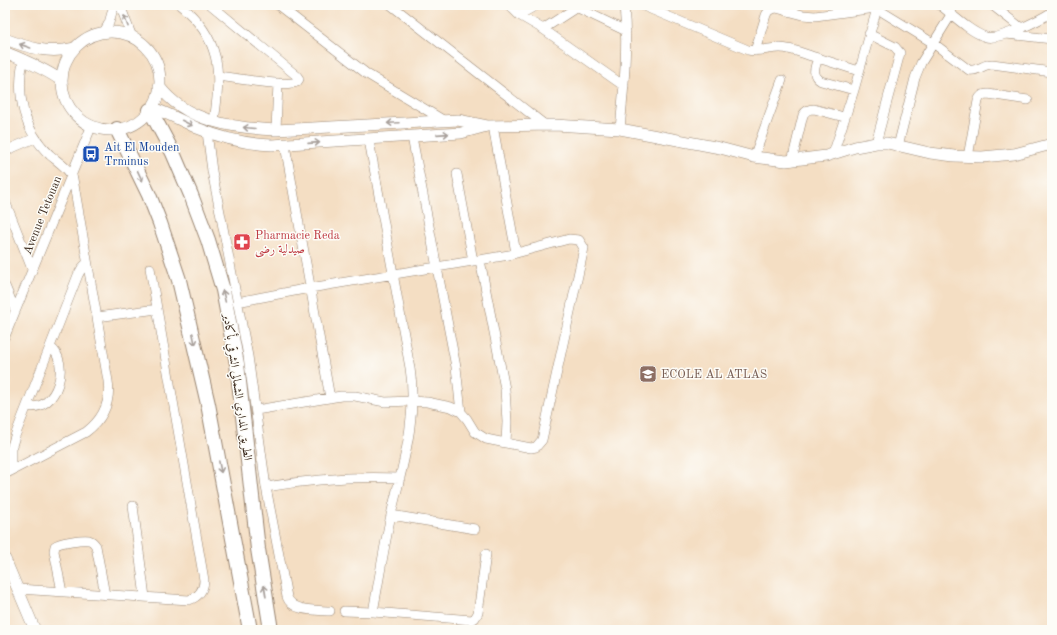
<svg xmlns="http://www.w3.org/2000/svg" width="1057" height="635" viewBox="0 0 1057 635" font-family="'Old Standard TT',Amiri,serif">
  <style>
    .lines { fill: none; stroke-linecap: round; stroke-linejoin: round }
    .minor-casing { stroke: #988470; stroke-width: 10 }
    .tertiary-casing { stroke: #988470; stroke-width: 12 }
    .trunk-casing { stroke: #988470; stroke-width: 16 }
    .minor { stroke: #fff; stroke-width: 9 }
    .tertiary { stroke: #fff; stroke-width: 11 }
    .trunk { stroke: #fff; stroke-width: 14 }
    .oneway { stroke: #a79f9a }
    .labels { text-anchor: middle; stroke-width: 3; stroke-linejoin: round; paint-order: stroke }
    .transit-label { font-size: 12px; fill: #164399; stroke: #fdfcf7; text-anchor: start }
    .street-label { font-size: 12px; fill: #3b2a1e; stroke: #fdfcf7 }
    .health-label { font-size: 12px; fill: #be3a42; stroke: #fdfcf7; text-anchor: start }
    .education-label { font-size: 12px; fill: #785e54; stroke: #fdfcf7; text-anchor: start }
  </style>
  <rect width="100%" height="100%" fill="#fdfcf7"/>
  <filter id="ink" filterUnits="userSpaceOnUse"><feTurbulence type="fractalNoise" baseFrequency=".025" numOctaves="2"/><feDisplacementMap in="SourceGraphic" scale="8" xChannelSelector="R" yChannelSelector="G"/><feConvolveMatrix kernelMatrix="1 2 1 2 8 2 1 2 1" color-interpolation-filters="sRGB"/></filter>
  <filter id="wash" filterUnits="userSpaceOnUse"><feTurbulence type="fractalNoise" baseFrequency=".012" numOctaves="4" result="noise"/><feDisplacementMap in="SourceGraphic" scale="16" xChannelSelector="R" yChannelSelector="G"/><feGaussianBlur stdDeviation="0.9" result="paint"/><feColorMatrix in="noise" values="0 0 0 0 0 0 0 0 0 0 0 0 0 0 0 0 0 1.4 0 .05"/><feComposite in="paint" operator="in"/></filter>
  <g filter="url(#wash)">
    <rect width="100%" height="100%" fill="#f4dec3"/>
  </g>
  <g filter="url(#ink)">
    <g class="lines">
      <defs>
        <path id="minor" d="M120 5 132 37
          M180 5C221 38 222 72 214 121
          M211 5 297 76 299 79 297 82C283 87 235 78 218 76
          M278 5 367 74 443 120
          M391 5 545 125
          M509 5 519 15 543 29 624 86
          M641 5 748 50C759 52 769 48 780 48 793 48 806 55 818 58
          M940 5C953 15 970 32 986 37 998 41 1040 20 1052 12
          M992 5 1020 27
          M519 15 537 5
          M543 29 574 9 578 8 626 31
          M104 32 109 23 114 5
          M869 34 895 47 900 53 876 143
          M1006 34 1052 39
          M755 51 766 15C768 10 771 9 776 8L803 15 815 16 876 8 933 43 969 70C978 72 983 64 992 64L1052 72
          M854 90 821 81C811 75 815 67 818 58L859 71
          M493 126 516 253
          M620 129C624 87 628 46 624 5
          M276 130 278 83
          M207 132 212 171 248 356 266 487 287 597C292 612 317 610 330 611
          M412 137 456 367 461 412
          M369 140 410 368C418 418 402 467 391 515 384 547 379 580 373 612
          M285 145 330 398
          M898 146 915 78 921 63 952 13
          M5 151 35 138
          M833 154 854 90 878 5
          M754 157 782 80
          M968 157 978 101C980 96 982 94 988 94L1028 100
          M792 161 803 115C806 110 809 109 814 109L844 117
          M457 174 473 261
          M5 201 32 269
          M480 260 505 389 507 422 506 443
          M5 286 15 310
          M237 302 310 288 509 255 569 239 579 240 584 248 542 440 536 447 531 448 486 439 475 432 467 419 461 412 451 407 427 402 412 401 385 402 355 396H341L256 410
          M97 317 157 309
          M5 336 92 125
          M27 406C58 413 71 361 50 347
          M11 471V449L15 436 78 275 82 268 87 263
          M5 474 86 432C103 419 111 402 108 381L73 179C70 169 58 162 50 155 23 130 16 95 23 60
          M266 487C311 479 355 476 400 478
          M133 506 145 597
          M391 515 475 529
          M18 589 189 600C198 597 204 590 204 580L150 268
          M62 592 54 551 55 546C59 542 83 539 89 540 93 541 94 543 96 546L105 595
          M344 611 373 612 472 620 475 618 478 613 486 554"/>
        <path id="tertiary" d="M62 81a49 49 0 1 1 98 0a49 49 0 1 1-98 0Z
          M5 39C29 48 49 54 74 48
          M5 52C25 61 44 68 62 81
          M159 86C185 122 235 128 276 130L458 120 487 126 555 125 620 129 720 148 754 157 786 161 826 156 855 147 876 143H887L930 153 954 156 982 157 1014 154 1052 144
          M152 108C168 113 182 121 197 128 221 138 247 144 272 145L461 133 487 126
          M5 559 35 630"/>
        <path id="trunk" d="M150 110 173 153 191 195 208 240 223 290 237 364 258 549 271 630
          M117 129 149 195 160 223 179 280 208 404 250 630"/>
      </defs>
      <!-- minor casing -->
      <use href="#minor" class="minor-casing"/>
      <!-- tertiary casing -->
      <use href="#tertiary" class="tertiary-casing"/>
      <!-- trunk casing -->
      <use href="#trunk" class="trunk-casing"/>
      <!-- minor -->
      <use href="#minor" class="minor"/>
      <!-- tertiary -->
      <use href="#tertiary" class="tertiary"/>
      <!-- trunk -->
      <use href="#trunk" class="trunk"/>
    </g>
    <!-- one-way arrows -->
    <defs><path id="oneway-shaft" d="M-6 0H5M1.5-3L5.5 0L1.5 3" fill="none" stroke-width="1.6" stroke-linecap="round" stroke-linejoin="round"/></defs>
    <g class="oneway">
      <use href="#oneway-shaft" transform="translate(126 21) rotate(-110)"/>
      <use href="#oneway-shaft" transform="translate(25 46) rotate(-161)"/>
      <use href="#oneway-shaft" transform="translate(187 123) rotate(27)"/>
      <use href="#oneway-shaft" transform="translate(393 123) rotate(177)"/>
      <use href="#oneway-shaft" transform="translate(249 128) rotate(-175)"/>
      <use href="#oneway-shaft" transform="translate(443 134) rotate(-4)"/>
      <use href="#oneway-shaft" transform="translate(314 143) rotate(-4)"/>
      <use href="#oneway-shaft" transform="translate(140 176) rotate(65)"/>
      <use href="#oneway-shaft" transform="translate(224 296) rotate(-103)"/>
      <use href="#oneway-shaft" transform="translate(194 339) rotate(78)"/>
      <use href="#oneway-shaft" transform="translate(220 467) rotate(79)"/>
      <use href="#oneway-shaft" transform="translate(265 591) rotate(-99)"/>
    </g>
  </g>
  <!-- icons -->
  <defs>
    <symbol id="bus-square" viewBox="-11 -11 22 22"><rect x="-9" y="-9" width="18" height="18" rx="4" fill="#1a4fb4" stroke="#fdfcf7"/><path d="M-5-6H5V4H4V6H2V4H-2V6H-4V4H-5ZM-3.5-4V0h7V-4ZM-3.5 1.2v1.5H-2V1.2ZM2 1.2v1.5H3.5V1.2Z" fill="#fff"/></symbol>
    <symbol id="pharmacy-square" viewBox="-11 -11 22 22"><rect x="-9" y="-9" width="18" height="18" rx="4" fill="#e0444e" stroke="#fdfcf7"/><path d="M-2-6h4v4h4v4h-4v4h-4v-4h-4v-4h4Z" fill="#fff"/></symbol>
    <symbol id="school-square" viewBox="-11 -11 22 22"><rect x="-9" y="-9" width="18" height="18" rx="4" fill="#8d6e63" stroke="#fdfcf7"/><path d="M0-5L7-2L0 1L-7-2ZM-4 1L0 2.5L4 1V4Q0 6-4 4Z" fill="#fff"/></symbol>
  </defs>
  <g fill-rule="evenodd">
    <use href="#bus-square" x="81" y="144" width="20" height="20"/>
    <use href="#pharmacy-square" x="232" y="232" width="20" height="20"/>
    <use href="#school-square" x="638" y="364" width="20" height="20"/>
  </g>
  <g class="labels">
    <!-- transit labels -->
    <g class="transit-label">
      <text x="104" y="151">Ait El Mouden<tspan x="104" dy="14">Trminus</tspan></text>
    </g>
    <!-- street labels -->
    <g class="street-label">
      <text transform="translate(42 215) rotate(-68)" y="4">Avenue Tetouan</text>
      <text transform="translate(238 387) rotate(82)" y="4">الطريق المداري الشمالي الشرقي بأكادير</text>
    </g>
    <!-- health labels -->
    <g class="health-label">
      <text x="255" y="239">Pharmacie Reda<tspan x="255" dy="14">صيدلية رضى</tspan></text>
    </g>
    <!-- education labels -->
    <g class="education-label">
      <text x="661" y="378">ECOLE AL ATLAS</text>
    </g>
  </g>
  <!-- margin -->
  <rect width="1057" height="635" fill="none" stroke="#fdfcf7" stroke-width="20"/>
</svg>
